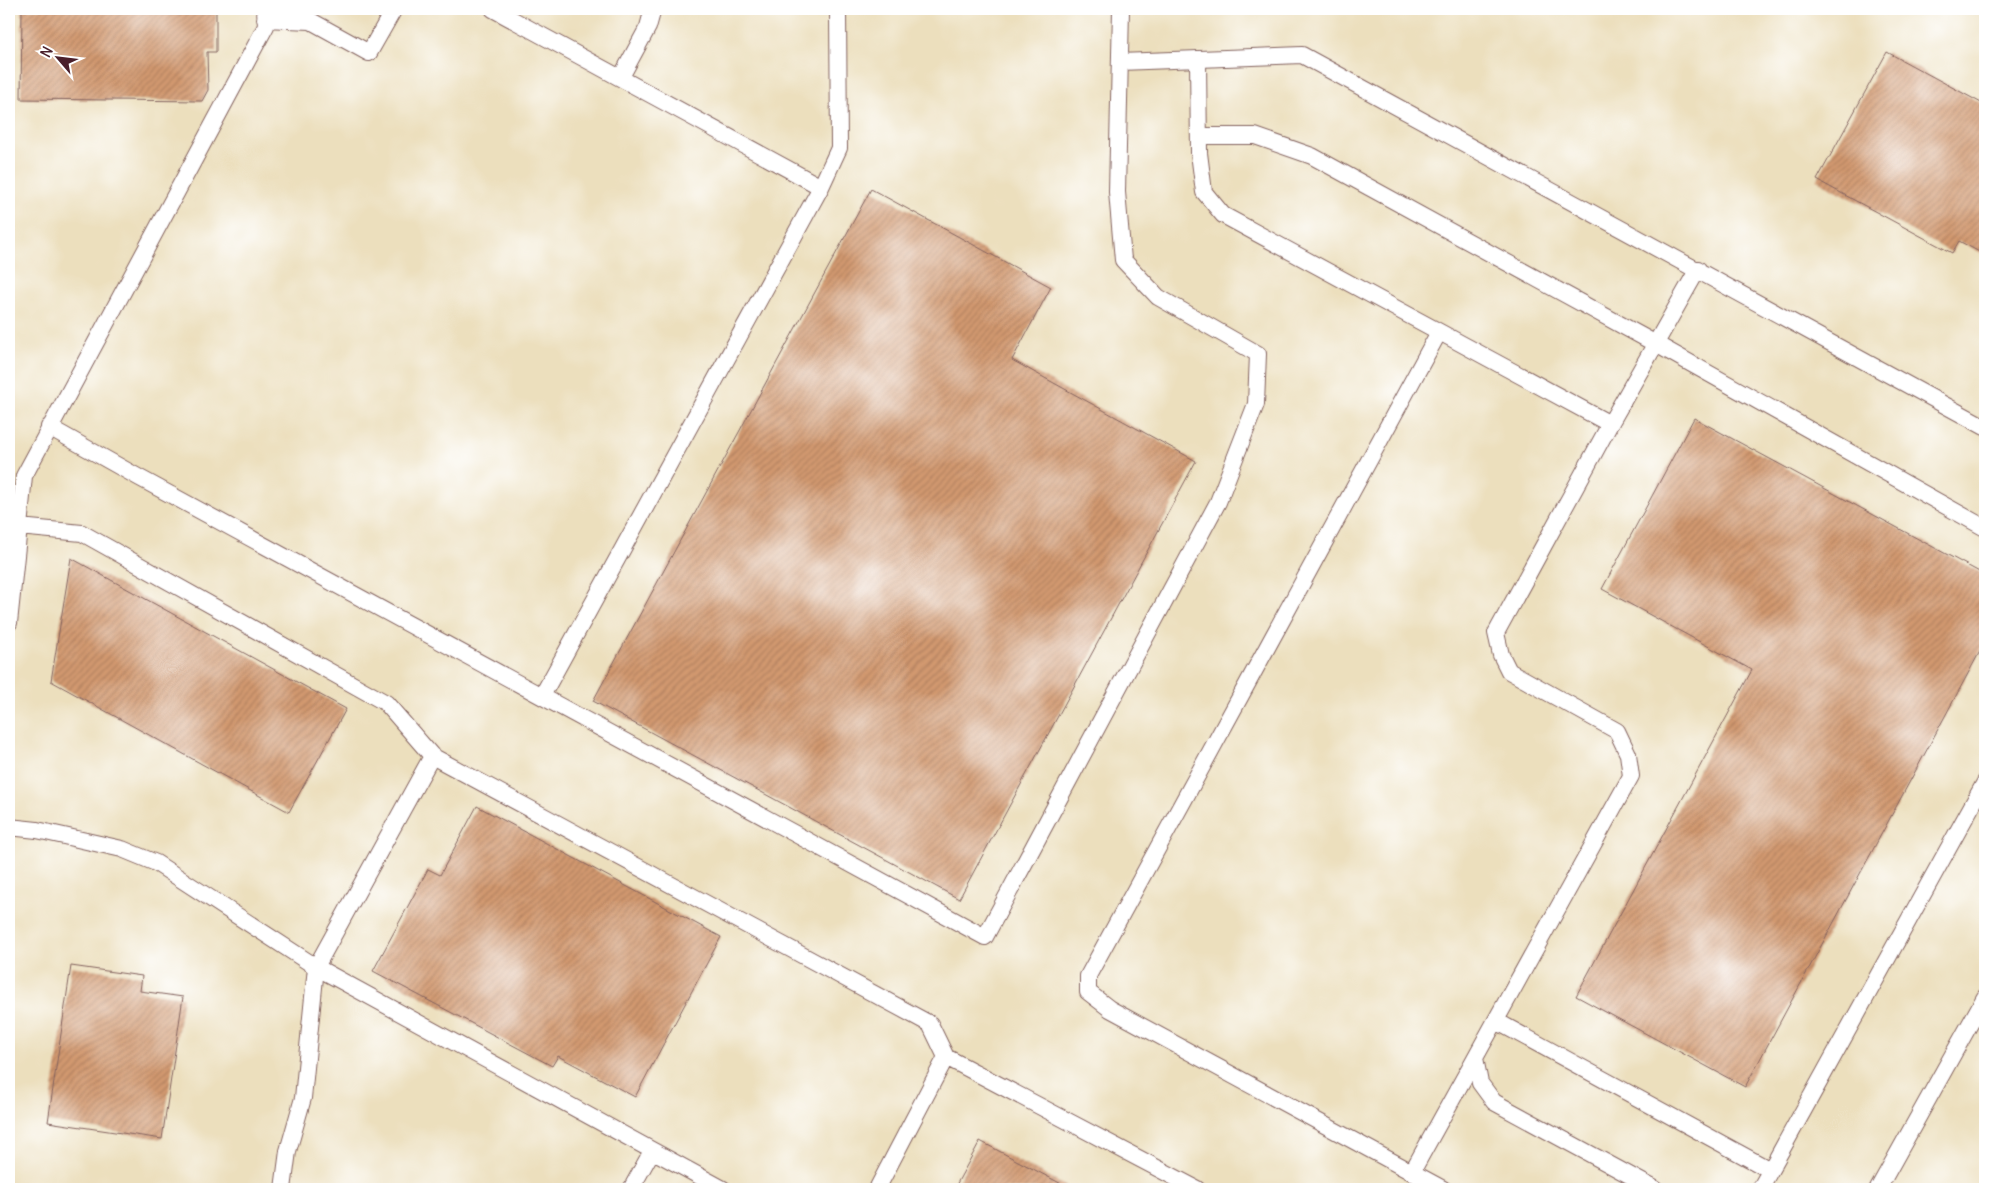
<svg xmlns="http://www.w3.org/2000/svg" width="1994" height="1198" viewBox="0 0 1994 1198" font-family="Delius,sans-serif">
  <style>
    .building { fill: url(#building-hatch) }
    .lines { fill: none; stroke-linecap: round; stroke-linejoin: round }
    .lane-casing { stroke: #83625e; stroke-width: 18 }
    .lane { stroke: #fff; stroke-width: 16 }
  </style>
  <defs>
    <pattern id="building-hatch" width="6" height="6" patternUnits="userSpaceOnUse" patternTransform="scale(1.25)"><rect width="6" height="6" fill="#d29970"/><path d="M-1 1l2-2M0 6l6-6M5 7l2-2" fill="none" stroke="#ac7c5c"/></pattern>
  </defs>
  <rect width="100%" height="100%" fill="#fff"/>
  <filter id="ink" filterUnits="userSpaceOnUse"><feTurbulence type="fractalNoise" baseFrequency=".02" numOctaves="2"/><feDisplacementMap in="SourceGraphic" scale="10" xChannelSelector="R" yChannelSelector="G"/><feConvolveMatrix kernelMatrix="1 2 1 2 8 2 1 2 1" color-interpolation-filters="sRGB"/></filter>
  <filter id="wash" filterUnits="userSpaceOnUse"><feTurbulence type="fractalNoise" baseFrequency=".0096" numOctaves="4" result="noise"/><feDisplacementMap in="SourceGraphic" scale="20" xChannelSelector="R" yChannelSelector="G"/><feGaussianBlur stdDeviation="1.12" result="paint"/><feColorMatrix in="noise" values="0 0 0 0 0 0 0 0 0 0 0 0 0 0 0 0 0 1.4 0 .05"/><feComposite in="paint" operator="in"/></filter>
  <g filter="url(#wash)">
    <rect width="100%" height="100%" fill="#ecdfbd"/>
    <g id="blocks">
      <!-- building -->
      <path class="building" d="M22 9H216V52H207L208 90 202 101 21 99Z
        M1887 52 1985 105V255L1959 241 1952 253 1817 180Z
        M871 189 1051 287 1012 360 1196 461 959 899 593 701Z
        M1694 418 1985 575V642L1745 1087 1576 996 1752 670 1602 589Z
        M71 558 346 709 289 812 51 681Z
        M477 806 721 937 635 1097 558 1056 552 1066 373 971 428 869 440 875Z
        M71 966 142 976 140 991 183 997 162 1139 48 1122Z
        M980 1141 1071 1189H954Z"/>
    </g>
  </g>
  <g filter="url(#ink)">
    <use href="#blocks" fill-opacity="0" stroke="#83625e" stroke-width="1"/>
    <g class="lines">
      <defs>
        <path id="lane" d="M493 9 821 187
          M265 19 311 21 369 53 394 9
          M1198 59 1199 153 1204 192 1223 215 1610 424 1698 269
          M1120 62 1302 55 1985 427
          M621 77 648 27 653 9
          M1199 136H1255L1312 156 1656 344 1985 528
          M1439 332 1088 976V992L1110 1009 1443 1189
          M1610 424 1496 633 1501 655 1509 671 1617 731 1628 754 1631 776 1475 1058 1480 1083 1494 1102 1655 1189
          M49 427 138 477 985 937 1218 502 1256 404 1258 354 1158 297 1123 260 1117 192 1121 9
          M19 527 24 476 266 26 265 9
          M9 623 19 527 82 533 386 703 432 756 930 1024 946 1057 1197 1189
          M542 696 821 187 839 148 838 9
          M9 827 37 830 122 849 156 863 316 967 723 1189
          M1496 1021 1770 1170
          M1412 1172 1475 1058
          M283 1189 288 1151 303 1098 316 967 432 756
          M631 1189 652 1151
          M877 1189 946 1057
          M1760 1189 1985 782
          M1878 1189 1985 997"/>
      </defs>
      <!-- lane casing -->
      <use href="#lane" class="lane-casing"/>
      <!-- lane -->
      <use href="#lane" class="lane"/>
    </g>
  </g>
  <!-- margin -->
  <rect width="1994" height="1198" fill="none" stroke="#fff" stroke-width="30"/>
  <!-- north arrow -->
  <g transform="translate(58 58) rotate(298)" stroke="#ffffff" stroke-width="4" paint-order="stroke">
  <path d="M0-4L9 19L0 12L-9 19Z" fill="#4a1f2b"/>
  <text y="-8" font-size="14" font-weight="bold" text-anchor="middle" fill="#4a1f2b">N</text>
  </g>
</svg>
